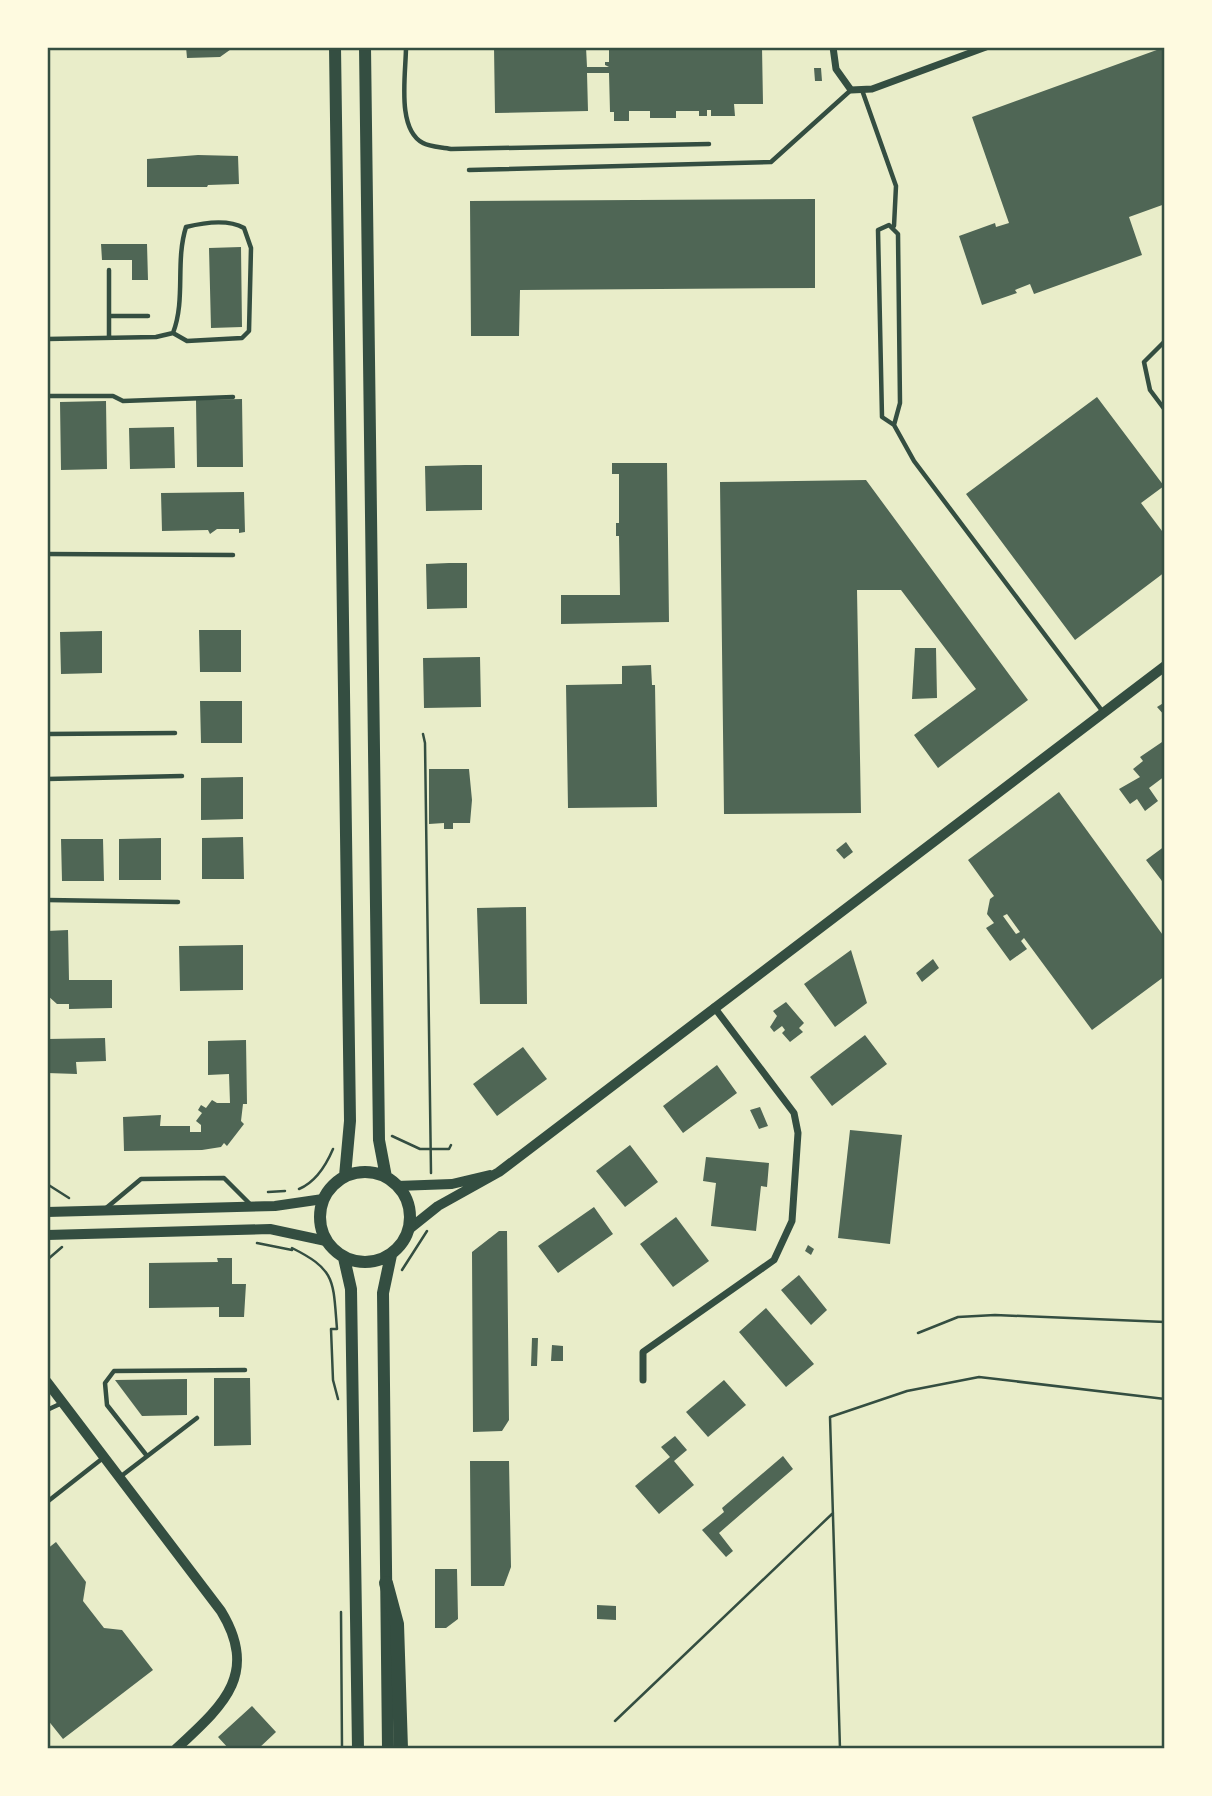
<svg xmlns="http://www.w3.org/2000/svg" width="1212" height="1796" viewBox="0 0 1212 1796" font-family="Arial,sans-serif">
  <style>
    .building { fill: #4f6655; fill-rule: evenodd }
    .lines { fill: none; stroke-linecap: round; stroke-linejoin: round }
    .path { stroke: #344e41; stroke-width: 2.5 }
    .service { stroke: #344e41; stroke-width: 4.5 }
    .minor { stroke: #344e41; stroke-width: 7 }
    .tertiary { stroke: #344e41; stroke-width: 10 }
    .primary { stroke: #344e41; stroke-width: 12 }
    .trunk { stroke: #344e41; stroke-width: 14 }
    .neatline { fill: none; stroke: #344e41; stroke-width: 2.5 }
  </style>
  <rect width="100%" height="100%" fill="#e9edc9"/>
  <!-- building -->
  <path class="building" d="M186 47H234L220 57 187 58Z
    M494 47H586L587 67H609L605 65V62H609V47H762L763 104H734L735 116H711V110H707V116H699V111H676V118H650V111H629V121H614V112H610L609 73H587L588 111 495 113Z
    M1165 47V204L1129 217 1142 255 1034 294 1030 284 1015 290 1017 293 982 305 959 236 995 223 996 227 1009 223 972 117Z
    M814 68H821L822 81H815Z
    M198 155 238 156 239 184 208 185 207 187H147V159Z
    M815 199V288L520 290 519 336H471L470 201Z
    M101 244H147L148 280H132V260H102Z
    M241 247 242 327 211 328 209 248Z
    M1097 397 1164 486 1141 503 1165 535V572L1075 640 966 494Z
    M242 399 243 467H197L196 400Z
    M106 401 107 469 61 470 60 402Z
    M174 427 175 468 130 469 129 428Z
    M612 463H667L669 622 561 624V595H620L619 536H616V523H619V474H612Z
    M465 465H482V510L426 511 425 466Z
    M866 480 1028 700 938 768 914 735 976 689 901 590H857L861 813 724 814 720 482Z
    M244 492 245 532 239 533V529H217L210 534 208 530 162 531 161 493Z
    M449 563H467V608L427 609 426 564Z
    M199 630H241V672H200Z
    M102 631V673L61 674 60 632Z
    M915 648H936L937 698 912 699Z
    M480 657 481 707 424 708 423 658Z
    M651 665 652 685H655L657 807 568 808 566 685 622 684V666Z
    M200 701H242V743H201Z
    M1165 702V716L1157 707Z
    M1165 740V776L1149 788 1158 801 1145 811 1137 799 1130 804 1119 789 1140 777 1133 769 1143 761 1140 757Z
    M429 769H469L472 800 470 823H453V829H444V823L429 824Z
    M243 777V819L201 820V778Z
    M1059 792 1165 938V976L1092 1030 1024 938 1021 941 1027 949 1010 961 986 928 994 923 987 914 990 899 994 896 968 860ZM1007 914 1020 932 1016 934 1003 916Z
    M243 837 244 879H202V838Z
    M161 838V880H119V839Z
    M61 839H103L104 881H62Z
    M846 842 853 852 844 859 836 850Z
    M1165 846V885L1146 860Z
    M526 907 527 1004H480L477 908Z
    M68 930 69 980H112V1008L69 1009V1004H57L47 995V931Z
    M243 945V990L180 991 179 946Z
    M851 950 867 1003 835 1027 804 984Z
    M933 959 939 968 922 982 916 973Z
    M786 1002 804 1023 799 1028 803 1032 790 1042 782 1033 785 1030 782 1026 774 1032 770 1027 777 1016 773 1011Z
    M865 1035 887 1064 832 1106 810 1077Z
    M105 1038 106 1061 76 1062 77 1074 47 1073V1039Z
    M246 1040 247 1104H243L241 1121 244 1124 227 1146 224 1143 221 1147 202 1150 124 1151 123 1117 161 1115 160 1126H190V1132H201V1125L196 1121 202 1113 198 1110 201 1105 206 1108 212 1100 217 1103H230L229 1074 208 1075V1041Z
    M523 1047 547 1079 497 1116 473 1084Z
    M717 1065 737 1093 683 1133 663 1106Z
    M760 1107 768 1126 759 1129 750 1110Z
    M850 1130 902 1135 890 1244 838 1238Z
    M630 1145 658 1182 625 1207 596 1171Z
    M706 1157 769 1163 767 1187 761 1186 756 1231 711 1226 716 1183 703 1181Z
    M594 1207 613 1234 558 1273 538 1246Z
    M676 1217 709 1261 673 1287 640 1244Z
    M499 1231H507L509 1420 502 1431 473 1432 472 1252Z
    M808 1245 814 1249 811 1255 805 1251Z
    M217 1258H232V1284H246L244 1317H219V1307L149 1308V1263L218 1262Z
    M799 1275 827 1310 811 1325 781 1290Z
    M766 1308 814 1364 786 1387 739 1332Z
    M532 1338H538L537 1366H531Z
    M552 1345 563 1346V1361H551Z
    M214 1378H250L251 1445 214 1446Z
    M187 1379V1415L142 1416 115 1380Z
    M724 1380 746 1405 708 1437 686 1412Z
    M675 1436 687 1450 674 1461 694 1485 659 1514 635 1486 670 1457 661 1447Z
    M783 1456 793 1469 719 1533 733 1551 726 1557 702 1530 724 1512 722 1508Z
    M470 1461H509L511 1567 504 1586H471Z
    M56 1542 86 1582 83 1601 104 1628 122 1630 153 1670 63 1739 47 1719V1549Z
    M435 1569H457L458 1619 446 1628H435Z
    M597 1605 616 1606V1620L597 1619Z
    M252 1706 276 1732 258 1749H229L218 1737Z"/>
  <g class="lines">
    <!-- path -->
    <path class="path" d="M423 734 425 743 431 1173
      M392 1136 420 1149H449L451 1145
      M47 1184 69 1198
      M299 1189C316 1182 327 1163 333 1149
      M268 1192 285 1191
      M257 1243 292 1250
      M292 1248C336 1270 333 1280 337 1329H331L333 1380 338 1399
      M47 1260 62 1247
      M402 1270 427 1231
      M918 1333 958 1317 995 1315 1165 1322
      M341 1612 342 1749
      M615 1721 833 1513
      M840 1749 830 1417 907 1391 979 1377 1165 1399"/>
    <!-- service -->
    <path class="service" d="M406 47C406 73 396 129 423 143 430 147 442 147 451 149L709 144
      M862 90 896 186 894 226
      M469 170 771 162 851 90
      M109 270V338
      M109 316H148
      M47 339 156 337 173 333C186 299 175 262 186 227 202 223 228 219 244 228L251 248 249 331 242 338 187 341 173 333
      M1165 341 1144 362 1150 390 1165 410
      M47 396H113L123 401 233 397
      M894 425 882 417 878 230 889 225 898 234 900 403 894 425 914 461 1103 712
      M47 554 233 555
      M47 734 175 733
      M47 779 182 776
      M47 900 178 902
      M105 1209 141 1179 224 1178 252 1206
      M47 1410 62 1403
      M147 1456 107 1405 105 1383 114 1371 245 1370
      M120 1477 197 1418
      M47 1502 103 1458"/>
    <!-- minor -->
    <path class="minor" d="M833 47 836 69 851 90 872 89 986 47
      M643 1380V1352L774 1260 792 1221 798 1133 794 1113 714 1007"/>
    <!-- tertiary -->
    <path class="tertiary" d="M397 1186 452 1184 490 1175
      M47 1212 275 1206 323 1199
      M408 1230 438 1206 499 1172 1165 666
      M47 1235 270 1229 326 1241
      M47 1382 221 1611C260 1675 222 1706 176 1749"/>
    <!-- primary -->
    <path class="primary" d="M335 47 350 1121 345 1176
      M365 47 379 1140 386 1177
      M320 1217a45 45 0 1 1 90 0a45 45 0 1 1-90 0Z
      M344 1258 351 1289 358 1749
      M388 1749 383 1293 391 1255"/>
    <!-- trunk -->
    <path class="trunk" d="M386 1583 397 1624 401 1749"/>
  </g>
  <!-- border -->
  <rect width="1212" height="1796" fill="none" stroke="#fefae0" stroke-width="98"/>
  <rect x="49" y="49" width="1114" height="1698" class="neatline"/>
</svg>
